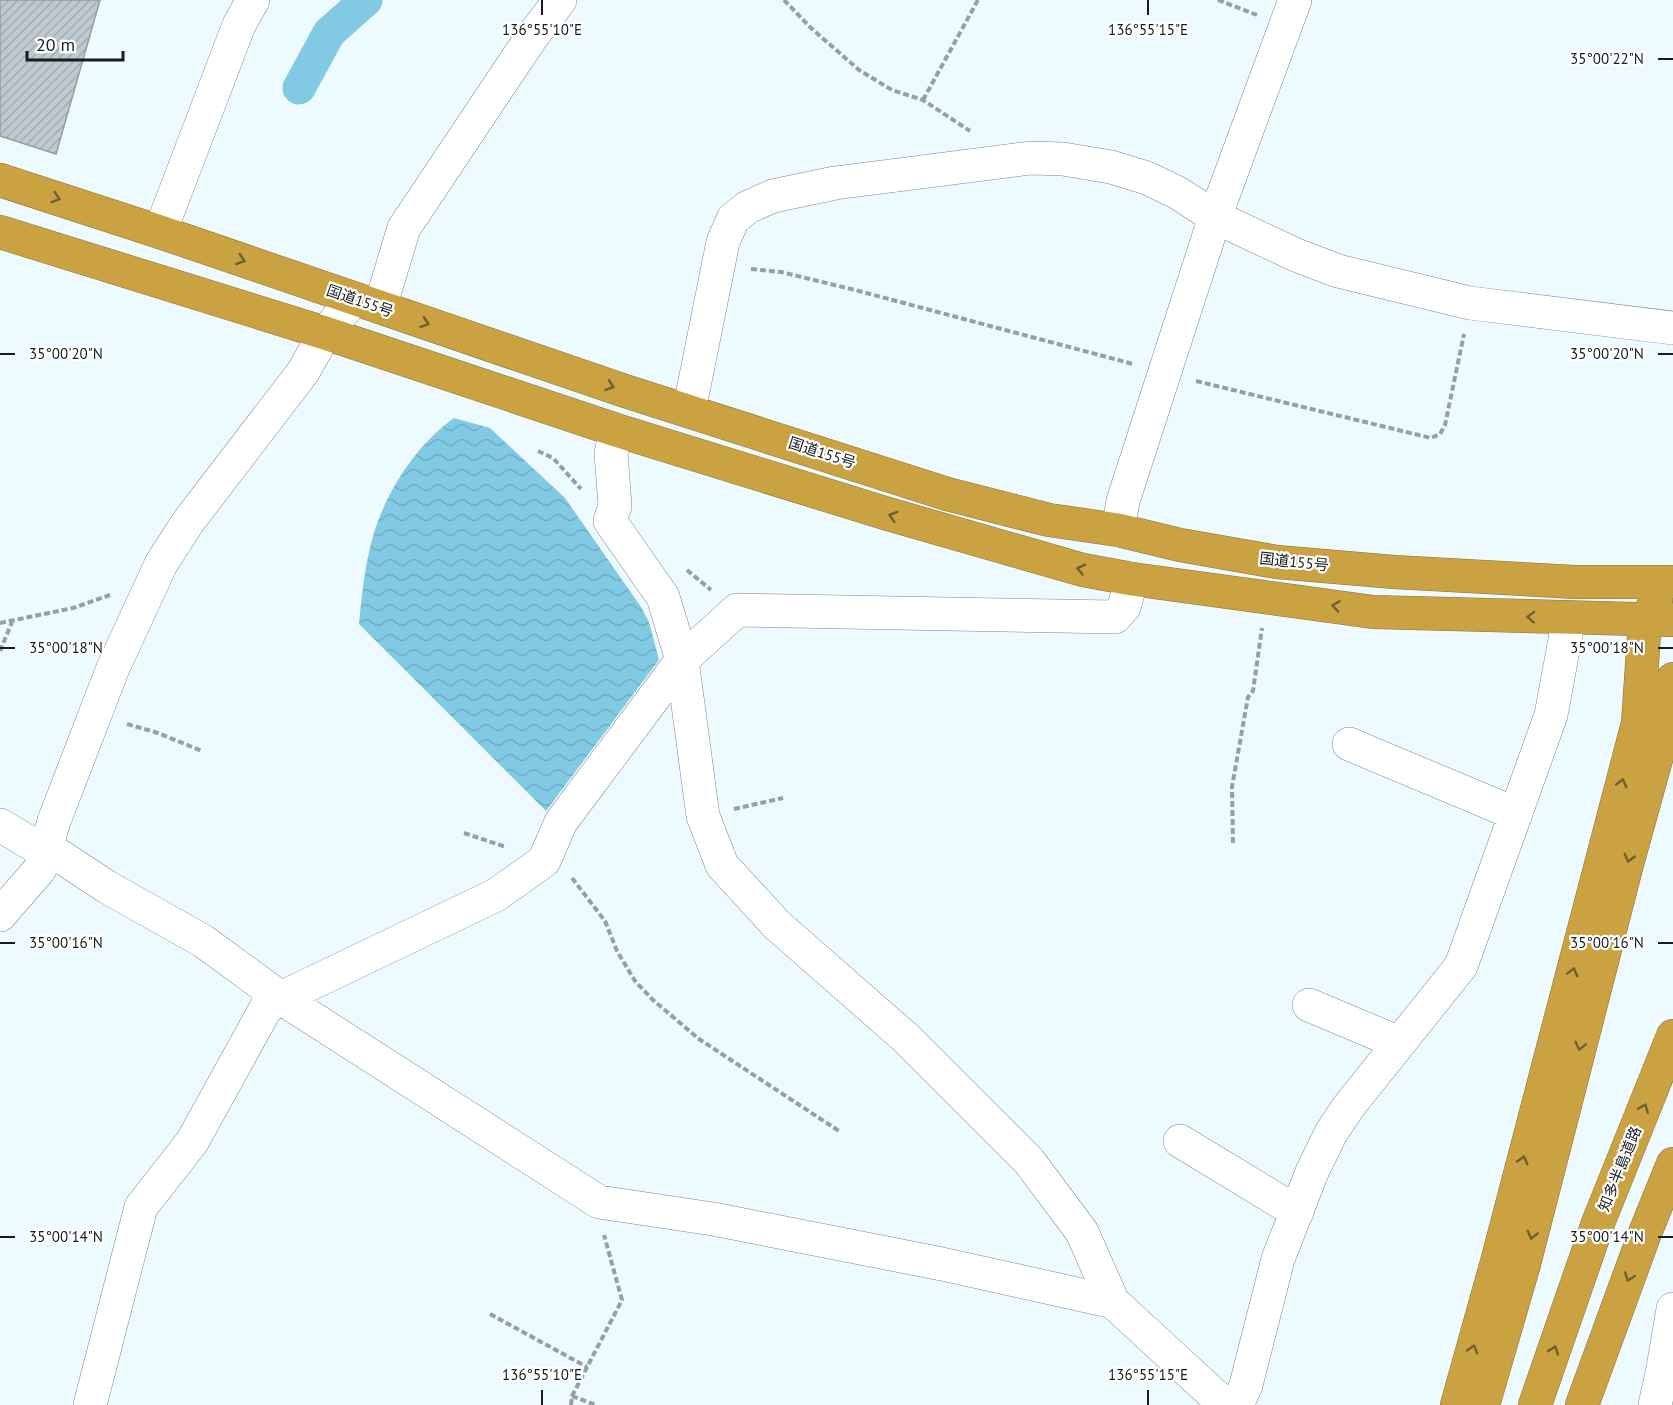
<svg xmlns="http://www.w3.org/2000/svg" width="1673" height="1405" viewBox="0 0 1673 1405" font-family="'PT Sans','Noto Sans JP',sans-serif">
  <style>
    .water { fill: url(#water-waves) }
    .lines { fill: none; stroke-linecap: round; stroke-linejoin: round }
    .canal { stroke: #82cae3; stroke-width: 33 }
    .building { fill: url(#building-hatch); stroke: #929ea2; stroke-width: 1.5 }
    .minor-casing { stroke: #7e898e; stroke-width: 34 }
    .highway-casing { stroke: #8b7334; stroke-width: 34 }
    .path { stroke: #96a0a3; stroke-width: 4; stroke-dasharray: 6 3; stroke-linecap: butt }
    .minor { stroke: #fff; stroke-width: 33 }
    .highway { stroke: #caa241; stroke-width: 33 }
    .oneway { stroke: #705f2f }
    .ticks { fill: none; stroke: #171c1d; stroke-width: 2 }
    .labels { text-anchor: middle; stroke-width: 4.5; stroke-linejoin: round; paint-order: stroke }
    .street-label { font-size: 15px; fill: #171c1d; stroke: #fff }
    .ticks-label { font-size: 15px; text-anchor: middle; fill: #171c1d; stroke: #fff; stroke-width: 4.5; stroke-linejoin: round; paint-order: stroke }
  </style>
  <defs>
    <pattern id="water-waves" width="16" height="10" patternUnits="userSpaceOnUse" patternTransform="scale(1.5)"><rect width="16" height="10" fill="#82cae3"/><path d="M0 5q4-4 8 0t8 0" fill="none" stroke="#70adc2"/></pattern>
    <pattern id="building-hatch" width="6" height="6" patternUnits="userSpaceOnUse" patternTransform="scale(1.5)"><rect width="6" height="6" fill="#becacf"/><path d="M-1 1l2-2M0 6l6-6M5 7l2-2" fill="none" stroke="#a3adb1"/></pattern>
  </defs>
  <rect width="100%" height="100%" fill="#edfaff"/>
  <!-- water -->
  <path class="water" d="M454 418 490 428 565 498 641 607 649 622 659 660 546 811 359 624C362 593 365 563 374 533 387 490 417 444 454 418Z"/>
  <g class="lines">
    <!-- canal -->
    <path class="canal" d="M299 88 329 33 366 0"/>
  </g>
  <!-- building -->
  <path class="building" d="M0 0H100L56 154 0 136Z"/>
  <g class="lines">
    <defs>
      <path id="minor" d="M160 232 239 25 253 0
        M380 307 404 228 531 38 560 0
        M689 411 723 242 733 219 748 207 773 196 835 183 1031 158 1063 159 1111 167 1147 178 1178 193 1215 217 1296 255 1338 271 1470 303 1673 328
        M616 430 611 453 615 506 610 521 663 597 682 660 703 816 722 865 777 925 907 1039 1029 1161 1082 1232 1113 1302 1225 1405
        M1118 530 1123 501 1215 217 1295 0
        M1349 744 1516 814
        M0 825 45 852 60 856 107 887 203 941 281 998 599 1202 713 1219 942 1264 1113 1302
        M0 915 40 869 54 821 113 668 161 564 188 522 303 372 325 333 354 299
        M1309 1005 1385 1037 1397 1046
        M1180 1141 1297 1212
        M90 1405 141 1207 192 1142 266 1008 281 998 496 895 544 861 561 822 682 660 737 610 1115 617 1124 607 1132 579
        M1237 1405 1246 1385 1278 1259 1312 1172 1331 1133 1349 1106 1461 966 1551 715 1569 618
        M1655 1405 1662 1374 1673 1309"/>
      <path id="highway" d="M0 180 160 232 625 391 947 494 1049 520 1118 530 1180 545 1277 562 1394 572 1575 582H1673
        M0 232 325 333 616 430 888 514 1083 570 1132 579 1373 612 1673 620
        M1457 1405 1497 1262 1638 723 1645 620 1656 602
        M1483 1405 1524 1264 1627 864 1670 709 1673 679
        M1535 1405 1598 1223 1673 1036
        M1582 1405 1645 1233 1673 1164"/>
    </defs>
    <!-- minor casing -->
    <use href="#minor" class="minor-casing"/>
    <!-- highway casing -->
    <use href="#highway" class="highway-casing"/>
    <!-- path -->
    <path class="path" d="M784 0 811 28 859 70 892 90 923 100 970 131
      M1218 0 1257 15
      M923 100 978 0
      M751 269 781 272 855 290 1133 364
      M1196 381 1431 438 1440 434 1445 425 1464 334
      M538 451 553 458 581 489
      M687 570 711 590
      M0 623 73 608 110 595
      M0 651 12 622
      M127 724 158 733 202 751
      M734 809 783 798
      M464 833 506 847
      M1233 843 1232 787 1248 697 1253 691 1262 628
      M572 878 605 921 617 951 635 981 653 1000 699 1039 839 1131
      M490 1314 587 1367
      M572 1396 596 1405
      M571 1405 572 1396 622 1300 604 1235"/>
    <!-- minor -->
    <use href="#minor" class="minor"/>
    <!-- highway -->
    <use href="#highway" class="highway"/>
  </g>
  <!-- one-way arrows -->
  <defs><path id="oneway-chevron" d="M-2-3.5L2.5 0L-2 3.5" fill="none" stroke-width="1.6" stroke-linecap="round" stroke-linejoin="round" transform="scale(1.5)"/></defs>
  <g class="oneway">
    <use href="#oneway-chevron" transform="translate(56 198) rotate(18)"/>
    <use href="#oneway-chevron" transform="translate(241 260) rotate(19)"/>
    <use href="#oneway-chevron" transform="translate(425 323) rotate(19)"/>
    <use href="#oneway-chevron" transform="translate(610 386) rotate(19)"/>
    <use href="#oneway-chevron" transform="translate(893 516) rotate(-164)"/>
    <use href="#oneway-chevron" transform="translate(1081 569) rotate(-166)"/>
    <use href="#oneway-chevron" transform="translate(1336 606) rotate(-172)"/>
    <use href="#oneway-chevron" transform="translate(1531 617) rotate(-178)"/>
    <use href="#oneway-chevron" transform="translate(1622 783) rotate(-75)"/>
    <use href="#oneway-chevron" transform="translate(1629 858) rotate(105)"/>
    <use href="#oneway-chevron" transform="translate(1573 972) rotate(-75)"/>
    <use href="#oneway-chevron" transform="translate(1580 1046) rotate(104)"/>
    <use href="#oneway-chevron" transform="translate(1644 1108) rotate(-68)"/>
    <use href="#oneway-chevron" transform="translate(1523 1160) rotate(-75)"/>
    <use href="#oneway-chevron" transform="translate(1532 1235) rotate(104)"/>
    <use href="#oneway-chevron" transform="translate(1629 1277) rotate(110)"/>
    <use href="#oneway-chevron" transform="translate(1473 1349) rotate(-74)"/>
    <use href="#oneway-chevron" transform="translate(1554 1350) rotate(-71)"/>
  </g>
  <!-- ticks -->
  <path class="ticks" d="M542 0V15M1148 0V15M1658 59H1673M0 354H15M1658 354H1673M0 648H15M1658 648H1673M0 943H15M1658 943H1673M0 1237H15M1658 1237H1673M542 1390V1405M1148 1390V1405"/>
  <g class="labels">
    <!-- street labels -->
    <g class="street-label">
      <text transform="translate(360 301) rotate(19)" y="5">国道155号</text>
      <text transform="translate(822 453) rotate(18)" y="5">国道155号</text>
      <text transform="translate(1294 562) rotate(6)" y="5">国道155号</text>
      <text transform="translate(1620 1169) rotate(-68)" y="5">知多半島道路</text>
    </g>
  </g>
  <g class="ticks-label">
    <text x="542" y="35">136°55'10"E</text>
    <text x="1148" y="35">136°55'15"E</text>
    <text x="1607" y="64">35°00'22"N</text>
    <text x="66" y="359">35°00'20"N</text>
    <text x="1607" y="359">35°00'20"N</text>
    <text x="66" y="653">35°00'18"N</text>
    <text x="1607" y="653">35°00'18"N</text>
    <text x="66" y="948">35°00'16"N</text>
    <text x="1607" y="948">35°00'16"N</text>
    <text x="66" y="1242">35°00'14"N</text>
    <text x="1607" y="1242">35°00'14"N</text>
    <text x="542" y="1380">136°55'10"E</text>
    <text x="1148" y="1380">136°55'15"E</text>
  </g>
  <!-- scale -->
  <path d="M27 51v9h96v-9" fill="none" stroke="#171c1d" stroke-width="3"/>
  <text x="36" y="51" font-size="18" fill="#171c1d" stroke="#ffffff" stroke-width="4.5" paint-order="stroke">20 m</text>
</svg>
